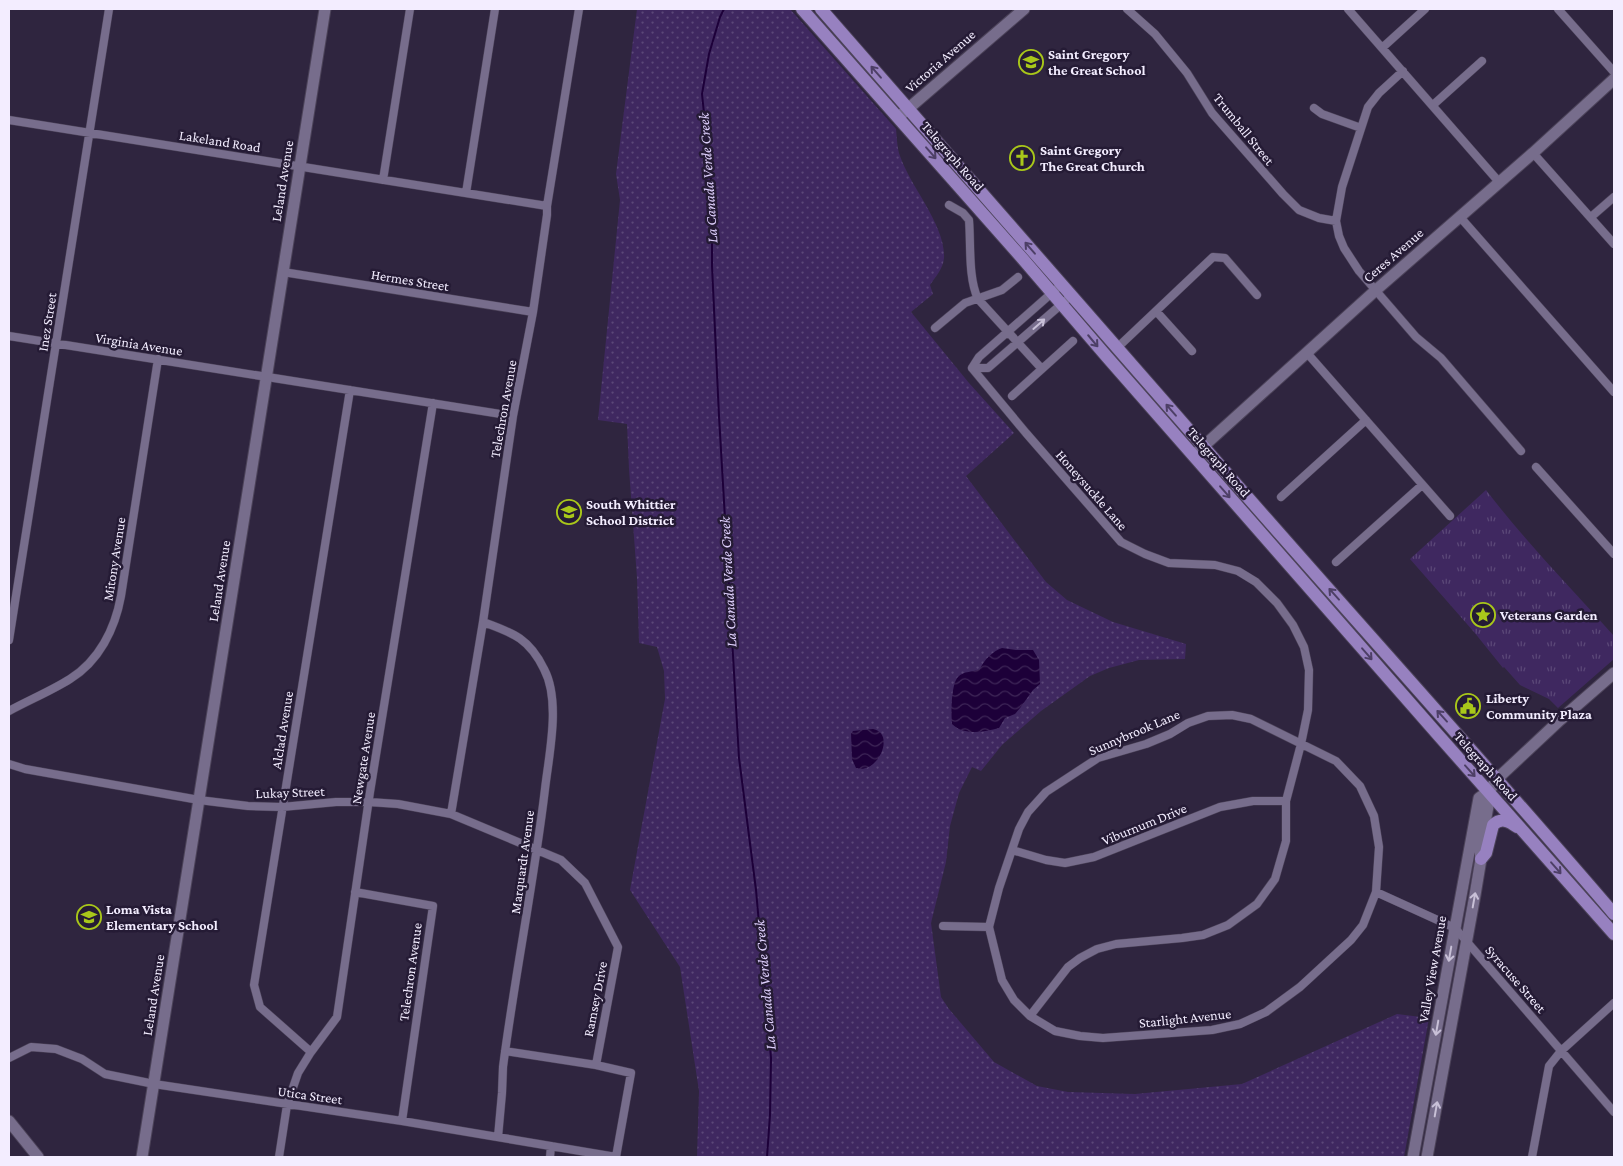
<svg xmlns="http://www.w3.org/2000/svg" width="1623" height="1166" viewBox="0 0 1623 1166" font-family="'Crimson Pro',serif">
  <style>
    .grass { fill: url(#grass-dots) }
    .park { fill: url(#park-tufts) }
    .water { fill: url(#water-waves) }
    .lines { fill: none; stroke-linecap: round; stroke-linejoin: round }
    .stream { stroke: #1d0039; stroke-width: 2 }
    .street-casing { stroke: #4c4359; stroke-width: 9 }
    .secondary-casing { stroke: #4c4359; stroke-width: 13 }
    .primary-casing { stroke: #4c4359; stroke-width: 14 }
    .street { stroke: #776d8c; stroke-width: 8 }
    .secondary { stroke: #776d8c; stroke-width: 11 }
    .primary { stroke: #9781c0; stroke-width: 12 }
    .oneway { stroke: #4d3f66 }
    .oneway2 { stroke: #c8c0d7 }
    .labels { text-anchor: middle; stroke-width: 5; stroke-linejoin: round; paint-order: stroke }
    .poi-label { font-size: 14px; font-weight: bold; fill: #f3edff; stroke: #251b35; text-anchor: start }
    .street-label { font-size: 14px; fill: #f3edff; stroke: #251b35 }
    .water-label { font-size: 15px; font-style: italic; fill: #ddcefb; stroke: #251b35 }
  </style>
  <defs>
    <pattern id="grass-dots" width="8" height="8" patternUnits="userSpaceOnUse" patternTransform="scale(1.25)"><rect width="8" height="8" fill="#3f2860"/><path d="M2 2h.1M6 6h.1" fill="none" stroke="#5b4878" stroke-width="1.8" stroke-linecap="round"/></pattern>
    <pattern id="park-tufts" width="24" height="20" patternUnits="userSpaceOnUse" patternTransform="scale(1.25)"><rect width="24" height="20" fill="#3f2860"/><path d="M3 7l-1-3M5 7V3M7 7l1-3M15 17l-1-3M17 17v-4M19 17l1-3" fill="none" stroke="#5b4878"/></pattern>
    <pattern id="water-waves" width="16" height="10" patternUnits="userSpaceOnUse" patternTransform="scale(1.25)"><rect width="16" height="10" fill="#1d0039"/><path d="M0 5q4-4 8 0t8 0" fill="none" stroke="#3e2657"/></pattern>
  </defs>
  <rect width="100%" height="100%" fill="#2f253f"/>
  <!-- grass -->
  <path class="grass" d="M637 9H790L896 129C897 138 897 148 900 156 910 186 946 226 944 258 943 269 936 276 930 285L933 294 911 312 969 383 1014 433 966 476 1046 582 1067 600 1113 622 1186 644 1185 659 1139 660 1109 668 1090 676 1041 711 1002 745 981 771 972 767 959 793 950 826 946 862 931 923 941 997 949 1009 994 1062 1037 1086 1068 1092 1135 1094 1242 1084 1397 1014 1429 1018 1404 1157H697L699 1091 680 967 630 890 665 699 664 671 657 647 639 643 637 578 629 469 627 424 598 420 620 200 616 174Z"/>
  <!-- park -->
  <path class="park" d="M1486 490C1525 541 1571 588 1614 636V659L1558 708 1549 699 1520 685 1504 667 1503 668 1474 632 1410 559Z"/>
  <!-- water -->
  <path class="water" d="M1002 648 1016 650H1033L1039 660 1040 684 1033 690 1020 708 1015 714 1005 718 999 728C984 732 964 736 952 724 951 714 951 684 958 677 963 671 974 672 980 669 983 661 994 650 1002 648Z
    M873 729C896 733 878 775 856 768L852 759 851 733 853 731Z"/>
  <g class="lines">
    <!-- stream -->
    <path class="stream" d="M724 9 720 17 709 54 702 94 712 190V266L719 416 739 758 756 890 771 1058 770 1115 767 1157"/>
    <defs>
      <path id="street" d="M1127 9 1155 34 1187 73 1212 113 1283 194 1299 210 1319 218 1336 221
        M1348 9 1499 182
        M1558 9 1614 72
        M1382 48 1425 9
        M1403 71 1379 93 1368 107 1342 187 1336 221 1339 236 1344 248 1359 271 1416 337 1441 358 1521 451
        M1433 105 1482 61
        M1314 108 1322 114 1361 128
        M9 120 547 206
        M1533 153 1614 244
        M383 180 410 9
        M466 193 495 9
        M949 205 963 213 969 220C971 244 968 278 978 299L1042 369
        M1460 217 1614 392
        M1591 217 1614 197
        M283 272 533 312
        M1156 311 1192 351
        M935 328 965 303 1002 290 1018 277
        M9 336 513 416
        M1118 347 1213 257 1225 258 1257 295
        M1307 353 1450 516
        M972 368 1026 433 1121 542 1145 554 1169 563 1215 565 1238 571 1256 582 1277 603 1293 625 1304 647 1309 670 1308 710 1301 744 1286 801V841L1275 879 1257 904 1228 925 1203 935 1182 938 1116 944 1097 949 1080 958 1068 967 1030 1016
        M972 368H988L1072 295
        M972 368 979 357 1062 284
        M1012 396 1073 341
        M1536 467 1614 554
        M1281 497 1366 420
        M1336 562 1422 485
        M483 622C513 633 529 638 544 669 561 701 549 754 545 789 534 882 515 974 503 1067L502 1093 498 1137
        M9 640 109 9
        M9 711C29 700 51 691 70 679 99 661 115 629 121 596L158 359
        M1232 715 1251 719 1336 761 1360 786 1374 816 1379 847 1376 892 1363 925 1351 940 1300 987 1266 1012 1240 1024 1212 1030 1103 1038 1080 1036 1055 1031 1030 1016 1014 1000 1002 980 989 927 999 888 1019 829 1028 812 1046 792 1098 758 1146 744 1170 734 1188 723 1208 716Z
        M9 764 25 769 199 800 248 806 282 807 336 802H369L398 804 451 814 561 860 585 883 618 947 596 1065 631 1073 616 1157
        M451 814 483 622 513 416 533 312 547 215V206L579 9
        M1012 850 1046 860 1065 863 1094 857 1220 807 1253 801H1286
        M355 892 433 906 402 1121
        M1376 892 1455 928 1614 1112
        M943 926 989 927
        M505 1051 596 1065
        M311 1052 260 1007 254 985 350 390
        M9 1058 31 1047 56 1049 82 1059 105 1074 154 1084 402 1121 616 1157
        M279 1157 287 1105 298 1073 311 1052 337 1017 370 792 433 403
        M550 1157 551 1146
        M1532 1157 1549 1066 1561 1051 1614 1003"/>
      <path id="secondary" d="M902 114 1024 9
        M1196 453 1376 290 1533 153 1614 79
        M9 1121 38 1157
        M142 1157 325 9
        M1413 1157 1479 798 1489 791 1498 778 1560 720 1614 673
        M1427 1157 1475 895 1481 859 1480 851 1488 806 1489 791"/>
      <path id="primary" d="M802 9 1022 258 1107 357 1439 736 1614 934
        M821 9C949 154 1076 300 1203 446 1339 603 1479 756 1614 914
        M1481 859 1486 853 1493 825C1501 817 1509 821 1517 827"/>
    </defs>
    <!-- street casing -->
    <use href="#street" class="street-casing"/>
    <!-- secondary casing -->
    <use href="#secondary" class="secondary-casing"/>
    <!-- primary casing -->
    <use href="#primary" class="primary-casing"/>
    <!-- street -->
    <use href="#street" class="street"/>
    <!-- secondary -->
    <use href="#secondary" class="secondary"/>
    <!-- primary -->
    <use href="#primary" class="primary"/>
  </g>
  <!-- one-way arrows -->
  <defs><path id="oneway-shaft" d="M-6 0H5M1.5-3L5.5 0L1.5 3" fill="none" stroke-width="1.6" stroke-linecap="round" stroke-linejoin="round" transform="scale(1.25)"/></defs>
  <g class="oneway">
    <use href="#oneway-shaft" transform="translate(876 72) rotate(-131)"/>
    <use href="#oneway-shaft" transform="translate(931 153) rotate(49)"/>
    <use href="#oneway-shaft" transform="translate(1030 248) rotate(-131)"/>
    <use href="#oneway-shaft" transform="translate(1093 341) rotate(50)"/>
    <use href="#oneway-shaft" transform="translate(1171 410) rotate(-131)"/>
    <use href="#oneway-shaft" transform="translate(1225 492) rotate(49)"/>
    <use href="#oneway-shaft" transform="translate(1334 594) rotate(-132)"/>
    <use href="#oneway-shaft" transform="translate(1367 654) rotate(49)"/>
    <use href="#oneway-shaft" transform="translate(1442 716) rotate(-132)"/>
    <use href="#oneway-shaft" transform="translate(1470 771) rotate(48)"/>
    <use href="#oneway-shaft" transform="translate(1556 868) rotate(49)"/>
  </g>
  <g class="oneway2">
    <use href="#oneway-shaft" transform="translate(1039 324) rotate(-41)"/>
    <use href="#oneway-shaft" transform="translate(1474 900) rotate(-80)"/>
    <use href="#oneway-shaft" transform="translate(1450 954) rotate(100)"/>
    <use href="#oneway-shaft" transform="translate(1437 1028) rotate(100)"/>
    <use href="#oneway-shaft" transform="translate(1436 1109) rotate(-80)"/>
  </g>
  <!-- icons -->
  <defs>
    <symbol id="school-ring" viewBox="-11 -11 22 22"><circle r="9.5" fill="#251b35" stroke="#a9c71a" stroke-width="1.5"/><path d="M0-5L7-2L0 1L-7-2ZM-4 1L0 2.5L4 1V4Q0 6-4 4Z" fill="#a9c71a"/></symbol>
    <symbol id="church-ring" viewBox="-11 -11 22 22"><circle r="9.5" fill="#251b35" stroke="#a9c71a" stroke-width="1.5"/><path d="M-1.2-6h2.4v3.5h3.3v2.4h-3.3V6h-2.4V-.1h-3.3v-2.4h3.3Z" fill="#a9c71a"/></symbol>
    <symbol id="sight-ring" viewBox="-11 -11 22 22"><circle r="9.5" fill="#251b35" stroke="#a9c71a" stroke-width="1.5"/><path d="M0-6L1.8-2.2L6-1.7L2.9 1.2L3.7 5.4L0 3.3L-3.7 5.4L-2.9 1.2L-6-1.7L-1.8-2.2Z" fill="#a9c71a"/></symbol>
    <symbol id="civic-ring" viewBox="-11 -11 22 22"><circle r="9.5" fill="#251b35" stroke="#a9c71a" stroke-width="1.5"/><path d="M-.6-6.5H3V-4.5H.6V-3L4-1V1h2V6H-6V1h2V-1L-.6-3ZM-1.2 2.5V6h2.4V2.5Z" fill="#a9c71a"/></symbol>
  </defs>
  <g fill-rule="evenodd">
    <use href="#school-ring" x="1017" y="48" width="28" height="28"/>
    <use href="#church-ring" x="1008" y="144" width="28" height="28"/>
    <use href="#school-ring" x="555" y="498" width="28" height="28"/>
    <use href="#sight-ring" x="1469" y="601" width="28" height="28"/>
    <use href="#civic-ring" x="1454" y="692" width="28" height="28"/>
    <use href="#school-ring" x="75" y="903" width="28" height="28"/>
  </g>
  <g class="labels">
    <!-- poi labels -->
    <g class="poi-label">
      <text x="1048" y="59">Saint Gregory<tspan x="1048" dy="16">the Great School</tspan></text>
      <text x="1040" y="155">Saint Gregory<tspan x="1040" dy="16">The Great Church</tspan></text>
      <text x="586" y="509">South Whittier<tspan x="586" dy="16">School District</tspan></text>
      <text x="1500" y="620">Veterans Garden</text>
      <text x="1486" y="703">Liberty<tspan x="1486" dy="16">Community Plaza</tspan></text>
      <text x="106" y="914">Loma Vista<tspan x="106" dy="16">Elementary School</tspan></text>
    </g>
    <!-- street labels -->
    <g class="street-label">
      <text transform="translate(940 61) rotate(-41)" y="5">Victoria Avenue</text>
      <text transform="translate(1244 129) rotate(51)" y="5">Trumball Street</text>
      <text transform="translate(220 141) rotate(9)" y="5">Lakeland Road</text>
      <text transform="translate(953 156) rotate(49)" y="5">Telegraph Road</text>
      <text transform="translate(282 181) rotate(-81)" y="5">Leland Avenue</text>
      <text transform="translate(1393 255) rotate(-41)" y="5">Ceres Avenue</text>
      <text transform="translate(410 280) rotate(9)" y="5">Hermes Street</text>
      <text transform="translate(47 322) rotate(-81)" y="5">Inez Street</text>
      <text transform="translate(139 344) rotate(9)" y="5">Virginia Avenue</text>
      <text transform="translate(503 409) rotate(-80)" y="5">Telechron Avenue</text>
      <text transform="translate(1219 462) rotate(49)" y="5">Telegraph Road</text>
      <text transform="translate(1092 490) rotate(49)" y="5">Honeysuckle Lane</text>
      <text transform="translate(114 559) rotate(-81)" y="5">Mitony Avenue</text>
      <text transform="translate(219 581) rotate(-81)" y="5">Leland Avenue</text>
      <text transform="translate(282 730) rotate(-81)" y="5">Alclad Avenue</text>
      <text transform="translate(1134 732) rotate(-23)" y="5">Sunnybrook Lane</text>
      <text transform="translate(363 758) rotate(-81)" y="5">Newgate Avenue</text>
      <text transform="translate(1486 766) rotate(48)" y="5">Telegraph Road</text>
      <text transform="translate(290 792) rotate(-2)" y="5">Lukay Street</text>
      <text transform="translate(1144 824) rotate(-22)" y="5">Viburnum Drive</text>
      <text transform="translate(522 862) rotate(-82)" y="5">Marquardt Avenue</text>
      <text transform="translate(1432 969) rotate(-80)" y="5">Valley View Avenue</text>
      <text transform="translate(410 972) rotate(-82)" y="5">Telechron Avenue</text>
      <text transform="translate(1516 979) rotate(49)" y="5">Syracuse Street</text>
      <text transform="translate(153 995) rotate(-81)" y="5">Leland Avenue</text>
      <text transform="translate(595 999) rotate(-79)" y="5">Ramsey Drive</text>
      <text transform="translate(1185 1018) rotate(-6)" y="5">Starlight Avenue</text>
      <text transform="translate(310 1095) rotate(8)" y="5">Utica Street</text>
    </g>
    <!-- water labels -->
    <g class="water-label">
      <text transform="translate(708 178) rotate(-94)" y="5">La Canada Verde Creek</text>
      <text transform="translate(728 582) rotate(-93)" y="5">La Canada Verde Creek</text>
      <text transform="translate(765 985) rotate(-95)" y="5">La Canada Verde Creek</text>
    </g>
  </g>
  <!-- border -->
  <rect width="1623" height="1166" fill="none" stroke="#f3edff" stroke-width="20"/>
</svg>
